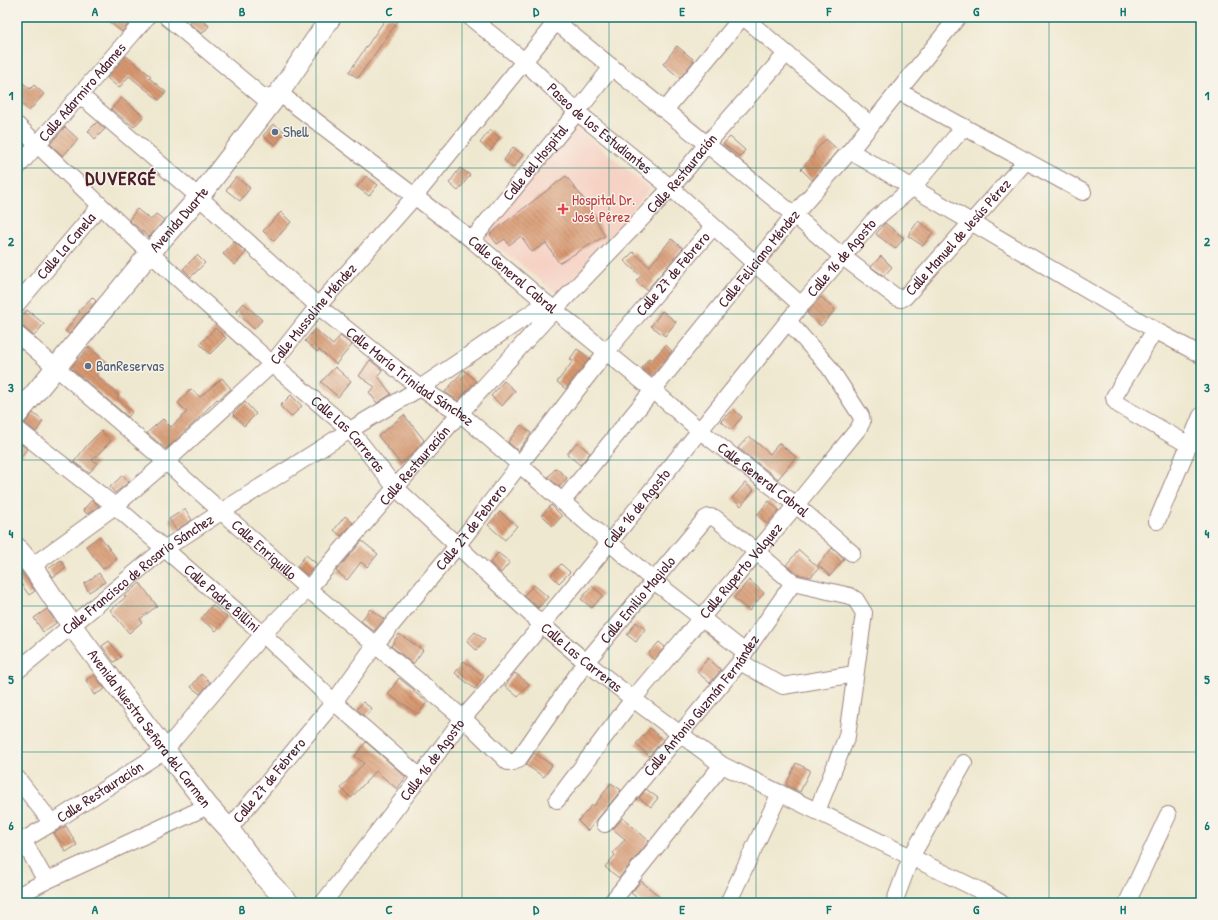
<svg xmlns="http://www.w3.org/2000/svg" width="1218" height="920" viewBox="0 0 1218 920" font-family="'Patrick Hand',sans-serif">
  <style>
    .built { fill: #f6d2c4 }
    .building { fill: url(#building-back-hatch) }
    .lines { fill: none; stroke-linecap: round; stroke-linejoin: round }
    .minor-casing { stroke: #9c847e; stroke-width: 18 }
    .major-casing { stroke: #9c847e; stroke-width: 22 }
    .minor { stroke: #fff; stroke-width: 16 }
    .major { stroke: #fff; stroke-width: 20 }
    .grid { fill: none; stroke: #0f766e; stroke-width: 1; stroke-opacity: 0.55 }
    .service-dot { fill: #5c6f8a; stroke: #f7f3e8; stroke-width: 1.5 }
    .health-dot { fill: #e0444e; stroke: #f7f3e8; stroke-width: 1.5 }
    .labels { text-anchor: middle; stroke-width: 3; stroke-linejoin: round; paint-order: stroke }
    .street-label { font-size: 15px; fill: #4a1f2b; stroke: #f7f3e8 }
    .service-label { font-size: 15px; fill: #4e5e75; stroke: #f7f3e8; text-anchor: start }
    .health-label { font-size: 15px; fill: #be3a42; stroke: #f7f3e8; text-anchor: start }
    .district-label { font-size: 19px; font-weight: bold; letter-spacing: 1px; fill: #4a1f2b; stroke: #f7f3e8 }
    .neatline { fill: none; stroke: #0f766e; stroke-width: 1.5 }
    .grid-label { font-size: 13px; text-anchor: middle; font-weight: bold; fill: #0f766e }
  </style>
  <defs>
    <pattern id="building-back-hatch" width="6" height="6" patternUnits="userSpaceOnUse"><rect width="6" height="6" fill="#d7976f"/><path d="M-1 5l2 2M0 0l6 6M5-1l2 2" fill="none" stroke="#b07b5b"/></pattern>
  </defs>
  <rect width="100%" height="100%" fill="#f7f3e8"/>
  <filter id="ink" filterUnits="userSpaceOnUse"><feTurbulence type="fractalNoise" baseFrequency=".025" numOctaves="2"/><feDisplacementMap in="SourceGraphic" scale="8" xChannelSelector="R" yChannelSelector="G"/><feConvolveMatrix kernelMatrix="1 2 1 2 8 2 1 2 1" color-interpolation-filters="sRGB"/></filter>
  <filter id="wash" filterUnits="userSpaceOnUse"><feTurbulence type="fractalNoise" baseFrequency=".012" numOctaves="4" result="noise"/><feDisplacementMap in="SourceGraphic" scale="16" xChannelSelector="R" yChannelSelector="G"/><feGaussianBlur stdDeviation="0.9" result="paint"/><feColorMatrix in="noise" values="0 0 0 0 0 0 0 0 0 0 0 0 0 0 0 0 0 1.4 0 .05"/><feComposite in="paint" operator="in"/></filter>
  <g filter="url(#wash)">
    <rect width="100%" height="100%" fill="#efe8d0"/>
    <!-- built -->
    <path class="built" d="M567 119 650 189 560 296 476 230Z"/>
    <g id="blocks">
      <!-- building -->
      <path class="building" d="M103 17H134L122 32Z
        M194 17H198L209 26 202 34 189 23Z
        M387 17H393L398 21 358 78 349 72Z
        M677 46 694 60 680 78 663 64Z
        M126 56 151 76 149 78 166 92 159 100 129 76 119 88 107 78Z
        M17 78 30 89 34 85 44 94 29 111 17 100Z
        M121 98 144 116 134 127 111 109Z
        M97 122 105 129 95 139 88 131Z
        M273 124 285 132 275 145 263 136Z
        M65 127 78 139 63 156 50 144Z
        M490 130 500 138 490 151 480 143Z
        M730 137 745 150 740 157 723 144Z
        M826 139 838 150 812 180 801 169 815 154 813 153Z
        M513 147 523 155 513 168 504 160Z
        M460 168 470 175 458 191 449 183Z
        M366 176 378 185 369 196 357 187Z
        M566 176 592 210 591 211 605 236 559 263 546 243 532 252 521 236 509 245 505 239 497 244 490 234Z
        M236 177 250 188 240 201 226 190Z
        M137 209 151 220 156 214 164 220 149 237 129 220Z
        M281 212 291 222 274 241 263 231Z
        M918 221 933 232 923 246 908 236Z
        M885 223 904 238 895 249 876 234Z
        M671 239 683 248 647 290 636 281 641 276 624 261 633 252 649 266 661 253H660Z
        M234 242 246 252 235 265 223 254Z
        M197 255 205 263 191 277 183 269Z
        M881 256 892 267 884 276 871 267Z
        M92 297 96 301 69 334 65 331 80 312 79 311Z
        M821 297 835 310 821 326 807 313Z
        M244 303 262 320 254 329 236 312Z
        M27 310 44 324 34 336 23 327 17 325V323Z
        M662 311 676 322 665 336 651 326Z
        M215 328 226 338 210 354 200 344Z
        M315 329 333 345 340 336 352 345 336 364 319 350 317 352 305 341Z
        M666 345 672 351 652 376 642 368 649 358 652 360Z
        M89 347 107 363 96 375 119 395 117 398 132 412 128 417 71 368Z
        M577 349 590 358 566 389 557 382 573 361 570 359Z
        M370 360 382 370 378 376 391 394 377 403 369 392 375 387 359 376Z
        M335 367 351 381 338 397 321 382Z
        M464 370 476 381 458 401 445 392Z
        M222 378 231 389 218 400 217 399 195 422 166 449 147 433 163 419 171 427 187 412 178 403 191 389 200 397Z
        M504 381 515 391 502 406 491 396Z
        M291 395 302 406 291 417 280 406Z
        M245 402 256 414 244 426 233 414Z
        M733 409 742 417 731 430 721 421Z
        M33 413 43 421 36 432 25 423Z
        M404 415 424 440 411 455 401 464 378 436Z
        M521 425 531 433 518 451 508 442Z
        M101 431 111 441 92 460 97 463 89 473 74 462 88 444Z
        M749 436 770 454 779 443 796 457 778 479 738 448Z
        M17 441 27 449 17 462Z
        M577 442 590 453 580 465 567 454Z
        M556 468 567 478 559 487 548 477Z
        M123 475 129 482 115 493 110 487Z
        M745 483 754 490 741 506 732 498Z
        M92 500 99 506 87 514 83 510Z
        M769 501 779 510 767 524 757 515Z
        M551 505 562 516 553 526 542 515Z
        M185 509 192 520 176 530 169 519Z
        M500 512 517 526 505 540 488 525Z
        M345 516 353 523 341 536 334 530Z
        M100 536 117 559 103 569 86 546Z
        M362 541 378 554 367 567 361 562 347 580 336 571Z
        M832 548 844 559 830 576 818 565Z
        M799 550 819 568 811 577 797 574 786 565Z
        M498 553 510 562 501 573 490 563Z
        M306 555 317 564 307 575 297 566Z
        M61 560 66 568 53 577 48 569Z
        M561 564 570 572 559 583 551 575Z
        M17 566 35 591 29 595 17 578Z
        M99 573 105 582 89 592 84 584Z
        M749 580 764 593 749 611 734 598Z
        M140 583 157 606 140 619 142 622 129 633 110 610 126 597 124 596Z
        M534 585 548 597 538 608 524 595Z
        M592 586 603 595 592 608 581 599Z
        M212 605 227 617 216 631 201 619Z
        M47 609 56 623 43 632 34 618Z
        M370 609 384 619 374 631 361 621Z
        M636 622 645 629 636 642 627 635Z
        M475 632 485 640 476 650 467 641Z
        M399 634 423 650 413 664 391 646Z
        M109 641 121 657 114 662 102 646Z
        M659 642 665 647 654 660 648 654Z
        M708 658 721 670 710 683 697 672Z
        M464 661 484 676 475 689 455 673Z
        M515 673 529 684 518 697 505 686Z
        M201 674 210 682 200 694 191 687Z
        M94 675 105 689 94 695 86 680Z
        M399 678 414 690 413 691 427 702 418 714 388 694Z
        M363 702 372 709 365 717 357 709Z
        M650 728 663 740 649 756 636 744Z
        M366 742 406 777 397 789 376 771 351 798 341 788 364 763 355 756Z
        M534 753 552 765 544 777 526 765Z
        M796 763 810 770 800 792 786 785Z
        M611 783 621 790 588 831 578 821 592 805 594 806Z
        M646 789 658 798 651 807 639 798Z
        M623 818 649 841 619 878 605 867 615 855 613 853 625 839 613 829Z
        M66 826 77 845 66 852 54 833Z
        M641 881 661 898 657 903H644L631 893Z"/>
    </g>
  </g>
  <g filter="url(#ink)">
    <use href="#blocks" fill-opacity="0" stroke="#9c847e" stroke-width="1"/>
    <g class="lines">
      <defs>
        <g id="minor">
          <path id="s1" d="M167 17 264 98 279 93 472 240 546 303 653 390 699 430 796 505 852 553"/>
          <path id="s2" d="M470 17 524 61 577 112 671 188 801 305"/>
          <path id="s3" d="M550 17 794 215 843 257 896 297 901 299 905 297 1026 161"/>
          <path d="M898 91 1083 192"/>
          <path id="s4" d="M80 95 199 197 318 306 420 388 460 413 654 581 745 652"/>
          <path d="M665 110 738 22 742 19 747 20 871 125"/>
          <path id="s5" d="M17 125 150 253 272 364 350 430 395 487 541 624 586 662 633 699 722 765 983 892 1001 903"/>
          <path d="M850 151 1155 330 1201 355"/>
          <path id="s6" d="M17 168 147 17"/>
          <path id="s7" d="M472 240 577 112 612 67"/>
          <path id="s8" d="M17 304 100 206"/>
          <path d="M1155 330 1114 397 1115 401 1119 405 1189 445"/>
          <path id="s9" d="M17 334 166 462 308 589 463 718 508 762H513L518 760 586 662 705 519 709 517 715 518 757 552 793 583 850 596 856 600 864 613 847 736 817 811"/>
          <path id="s10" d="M17 429 115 506 263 634 334 702 420 777"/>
          <path id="s11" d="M562 502 653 390 794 215 850 151 958 17"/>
          <path d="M1157 521 1201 416"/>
          <path id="s12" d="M32 566 115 506 166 462 272 364 318 306 415 196 556 22"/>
          <path d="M740 662 783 686 855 674"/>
          <path id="s13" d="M17 671 164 549 221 512 350 430 420 388 546 303"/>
          <path d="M17 778 52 823"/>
          <path id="s14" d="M557 800 633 699 796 505 858 429 862 422 861 416 829 367 788 321"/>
          <path id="s15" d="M605 824 740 662 745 652 793 583"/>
          <path id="s16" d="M229 829 334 702 375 645 457 546 606 352 713 227"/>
          <path d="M23 840 46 881"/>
          <path id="s17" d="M17 844 52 823 165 750 263 634 308 589 460 413 554 310 671 188 707 144 786 54"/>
          <path d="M17 896 46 881 208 806"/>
          <path id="s18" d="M323 903 420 777 463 718 489 689 609 543 801 305 873 221 912 188 964 127"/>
          <path d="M611 903 722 765"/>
          <path d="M728 903 780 793"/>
          <path d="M894 903 911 857 964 763"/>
          <path d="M1127 903 1168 815"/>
        </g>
        <g id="major">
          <path id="s19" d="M17 415 150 253 199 197 279 93 331 17"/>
          <path id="s20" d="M17 548 32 566 72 626 165 750 208 806 229 829 266 879 289 903"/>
        </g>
      </defs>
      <!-- minor casing -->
      <use href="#minor" class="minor-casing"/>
      <!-- major casing -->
      <use href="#major" class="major-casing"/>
      <!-- minor -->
      <use href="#minor" class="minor"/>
      <!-- major -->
      <use href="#major" class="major"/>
    </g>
  </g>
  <!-- grid -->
  <path class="grid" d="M169 17V903M316 17V903M462 17V903M609 17V903M756 17V903M902 17V903M1049 17V903M17 168H1201M17 314H1201M17 460H1201M17 606H1201M17 752H1201"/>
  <!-- markers -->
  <g class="service-dot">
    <circle cx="275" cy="132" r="4"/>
    <circle cx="88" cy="366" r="4"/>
  </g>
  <path class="health-dot" d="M561 203h4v4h4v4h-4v4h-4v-4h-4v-4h4z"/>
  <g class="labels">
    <!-- street labels -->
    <g class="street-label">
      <text dy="5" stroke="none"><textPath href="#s6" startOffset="100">Calle Adarmiro Adames</textPath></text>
      <text dy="5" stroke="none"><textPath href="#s2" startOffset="171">Paseo de los Estudiantes</textPath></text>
      <text dy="5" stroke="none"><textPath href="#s7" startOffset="100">Calle del Hospital</textPath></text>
      <text dy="5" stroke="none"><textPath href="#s17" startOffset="950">Calle Restauración</textPath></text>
      <text dy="5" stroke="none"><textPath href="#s19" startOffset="254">Avenida Duarte</textPath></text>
      <text dy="5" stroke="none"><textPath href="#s3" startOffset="535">Calle Manuel de Jesús Pérez</textPath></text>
      <text dy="5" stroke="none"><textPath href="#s8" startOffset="76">Calle La Canela</textPath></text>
      <text dy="5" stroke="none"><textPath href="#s18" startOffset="828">Calle 16 de Agosto</textPath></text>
      <text dy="5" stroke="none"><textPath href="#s11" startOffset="313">Calle Feliciano Méndez</textPath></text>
      <text dy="5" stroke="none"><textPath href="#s16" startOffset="711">Calle 27 de Febrero</textPath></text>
      <text dy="5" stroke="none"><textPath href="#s1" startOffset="438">Calle General Cabral</textPath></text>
      <text dy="5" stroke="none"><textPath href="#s12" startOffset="379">Calle Mussoline Méndez</textPath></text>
      <text dy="5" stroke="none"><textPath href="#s4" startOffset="434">Calle María Trinidad Sánchez</textPath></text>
      <text dy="5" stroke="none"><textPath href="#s5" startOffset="453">Calle Las Carreras</textPath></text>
      <text dy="5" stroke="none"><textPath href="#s17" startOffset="554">Calle Restauración</textPath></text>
      <text dy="5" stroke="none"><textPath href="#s1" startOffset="762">Calle General Cabral</textPath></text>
      <text dy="5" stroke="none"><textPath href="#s18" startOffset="504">Calle 16 de Agosto</textPath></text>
      <text dy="5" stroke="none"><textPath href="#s16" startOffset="387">Calle 27 de Febrero</textPath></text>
      <text dy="5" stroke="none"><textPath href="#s9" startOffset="328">Calle Enriquillo</textPath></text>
      <text dy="5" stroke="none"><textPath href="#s14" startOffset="294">Calle Ruperto Volquez</textPath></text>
      <text dy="5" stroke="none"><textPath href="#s13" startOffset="155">Calle Francisco de Rosario Sánchez</textPath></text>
      <text dy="5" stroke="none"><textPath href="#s10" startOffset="266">Calle Padre Billini</textPath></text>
      <text dy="5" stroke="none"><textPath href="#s9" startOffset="862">Calle Emilio Magiolo</textPath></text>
      <text dy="5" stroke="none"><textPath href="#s5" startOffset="777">Calle Las Carreras</textPath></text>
      <text dy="5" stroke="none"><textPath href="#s15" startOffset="153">Calle Antonio Guzmán Fernández</textPath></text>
      <text dy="5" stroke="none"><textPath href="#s20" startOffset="224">Avenida Nuestra Señora del Carmen</textPath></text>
      <text dy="5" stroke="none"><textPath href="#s18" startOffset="180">Calle 16 de Agosto</textPath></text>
      <text dy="5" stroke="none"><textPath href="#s16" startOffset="63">Calle 27 de Febrero</textPath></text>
      <text dy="5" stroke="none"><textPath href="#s17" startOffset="98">Calle Restauración</textPath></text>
    </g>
    <!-- service labels -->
    <g class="service-label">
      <text x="283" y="137">Shell</text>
      <text x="96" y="371">BanReservas</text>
    </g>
    <!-- health labels -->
    <g class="health-label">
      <text x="572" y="205">Hospital Dr.<tspan x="572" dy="17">José Pérez</tspan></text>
    </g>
    <!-- district labels -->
    <g class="district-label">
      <text x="121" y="185">DUVERGÉ</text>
    </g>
  </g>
  <!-- margin -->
  <rect width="1218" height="920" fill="none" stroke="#f7f3e8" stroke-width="44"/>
  <rect x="22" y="22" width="1174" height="876" class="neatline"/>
  <g class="grid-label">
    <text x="95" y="16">A</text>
    <text x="242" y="16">B</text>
    <text x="389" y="16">C</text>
    <text x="536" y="16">D</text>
    <text x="682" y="16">E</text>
    <text x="829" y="16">F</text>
    <text x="976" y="16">G</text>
    <text x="1123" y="16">H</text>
    <text x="11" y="100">1</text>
    <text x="1207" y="100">1</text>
    <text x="11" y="246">2</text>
    <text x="1207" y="246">2</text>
    <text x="11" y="392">3</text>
    <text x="1207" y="392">3</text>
    <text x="11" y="538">4</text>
    <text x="1207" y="538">4</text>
    <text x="11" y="684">5</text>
    <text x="1207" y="684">5</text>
    <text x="11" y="830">6</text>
    <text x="1207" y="830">6</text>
    <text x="95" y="914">A</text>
    <text x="242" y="914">B</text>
    <text x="389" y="914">C</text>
    <text x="536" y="914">D</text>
    <text x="682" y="914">E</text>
    <text x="829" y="914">F</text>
    <text x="976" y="914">G</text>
    <text x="1123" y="914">H</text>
  </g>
</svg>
